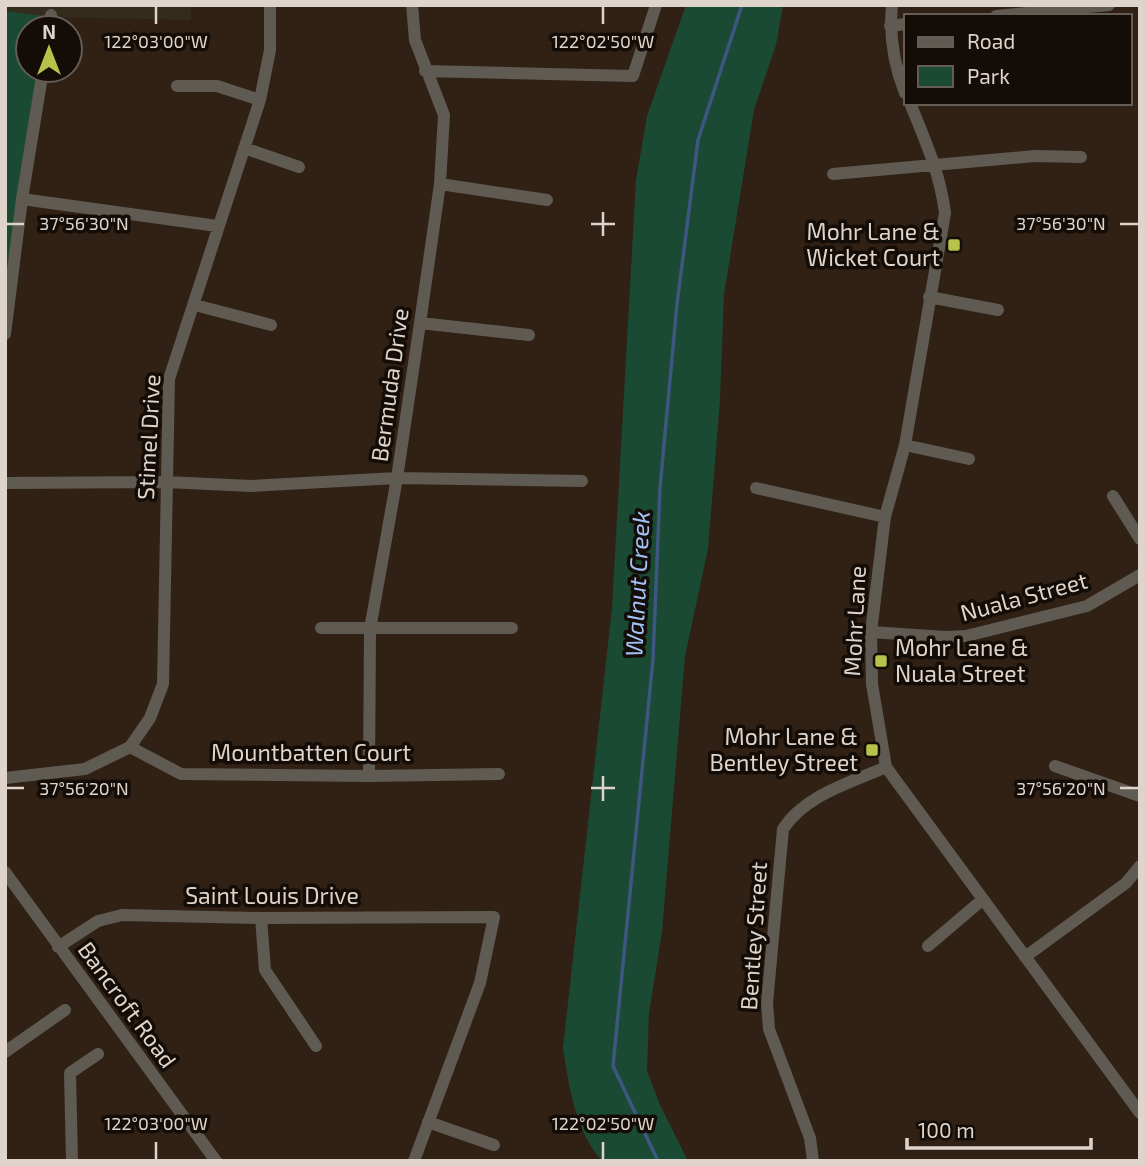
<svg xmlns="http://www.w3.org/2000/svg" width="1145" height="1166" viewBox="0 0 1145 1166" font-family="'Exo 2',sans-serif">
  <style>
    .education { fill: #332b1b }
    .green { fill: #1a4a33 }
    .lines { fill: none; stroke-linecap: round; stroke-linejoin: round }
    .stream { stroke: #3e5780; stroke-width: 3.5 }
    .minor { stroke: #5f5b52; stroke-width: 12 }
    .ticks { fill: none; stroke: #dfd4cc; stroke-width: 2.5 }
    .poi-dot { fill: #b6c249; stroke: #130c07; stroke-width: 2.5 }
    .labels { text-anchor: middle; stroke-width: 7; stroke-linejoin: round; paint-order: stroke }
    .poi-label { font-size: 23px; fill: #dfd4cc; stroke: #130c07; text-anchor: end }
    .street-label { font-size: 23px; fill: #dfd4cc; stroke: #130c07 }
    .water-label { font-size: 24px; font-style: italic; fill: #a2c2f7; stroke: #130c07 }
    .ticks-label { font-size: 18px; text-anchor: middle; fill: #dfd4cc; stroke: #130c07; stroke-width: 7; stroke-linejoin: round; paint-order: stroke }
  </style>
  <rect width="100%" height="100%" fill="#312115"/>
  <!-- education -->
  <path class="education" d="M5 5H191V20L44 17 5 11Z"/>
  <!-- green -->
  <path class="green" d="M686 5H783L776 45 754 110 724 294 720 400 708 549 685 656 662 932 649 1013 647 1071 660 1105 688 1161H602C575 1130 569 1087 563 1048L612 608 636 180 647 116Z
    M5 11 51 17 49 28H28V70H43L5 334Z"/>
  <g class="lines">
    <!-- stream -->
    <path class="stream" d="M658 1161 613 1066 653 659 660 488 677 304 698 140 742 5"/>
    <!-- minor -->
    <path class="minor" d="M892 5C889 35 894 65 905 93
      M996 16 1109 5
      M890 26 905 24
      M49 28 51 15
      M425 71 633 76 656 5
      M177 86H217L260 100
      M910 103C925 140 940 173 945 213L905 445 885 517 871 632 872 684 886 767 1140 1113
      M244 148 299 167
      M833 174 1035 156 1081 157
      M440 184 547 200
      M22 199 217 226
      M929 297 998 310
      M195 305 271 325
      M420 323 529 335
      M5 334 22 199 43 70
      M905 445 969 459
      M5 483 166 482 251 486 397 478 582 481
      M756 488 885 517
      M1113 496 1140 539
      M321 628H512
      M871 632 946 637 966 636 1087 606 1140 575
      M130 747 181 774 369 776 499 774
      M1055 766 1140 796
      M369 776 370 629 397 478 420 323 440 184 444 115 415 40 412 5
      M5 778 85 769 130 747 150 718 163 684 169 379 260 100 270 50V5
      M5 872 216 1161
      M261 918 265 970 316 1046
      M928 946 982 900
      M58 947 98 921 122 915 261 918 494 917 480 983 414 1161
      M1025 957 1126 883 1140 866
      M5 1052 65 1010
      M428 1122 494 1145
      M72 1161 70 1073 98 1054
      M813 1161 810 1138 769 1029 767 1003 783 829C805 795 850 783 886 767"/>
  </g>
  <!-- ticks -->
  <path class="ticks" d="M156 7V24M603 7V24M603 212V236M7 224H24M591 224H615M1120 224H1138M603 776V801M7 788H24M591 788H615M1120 788H1138M156 1142V1159M603 1142V1159"/>
  <!-- markers -->
  <g class="poi-dot">
    <rect x="947" y="238" width="14" height="14" rx="3.5"/>
    <rect x="874" y="654" width="14" height="14" rx="3.5"/>
    <rect x="865" y="743" width="14" height="14" rx="3.5"/>
  </g>
  <g class="labels">
    <!-- poi labels -->
    <g class="poi-label">
      <text x="940" y="240">Mohr Lane &amp;<tspan x="940" dy="26">Wicket Court</tspan></text>
      <text x="895" y="656" text-anchor="start">Mohr Lane &amp;<tspan x="895" dy="26">Nuala Street</tspan></text>
      <text x="858" y="745">Mohr Lane &amp;<tspan x="858" dy="26">Bentley Street</tspan></text>
    </g>
    <!-- street labels -->
    <g class="street-label">
      <text transform="translate(390 385) rotate(-82)" y="8">Bermuda Drive</text>
      <text transform="translate(149 437) rotate(-87)" y="8">Stimel Drive</text>
      <text transform="translate(1024 597) rotate(-15)" y="8">Nuala Street</text>
      <text transform="translate(855 621) rotate(-87)" y="8">Mohr Lane</text>
      <text x="311" y="761">Mountbatten Court</text>
      <text x="272" y="904">Saint Louis Drive</text>
      <text transform="translate(754 936) rotate(-86)" y="8">Bentley Street</text>
      <text transform="translate(127 1005) rotate(54)" y="8">Bancroft Road</text>
    </g>
    <!-- water labels -->
    <g class="water-label">
      <text transform="translate(638 584) rotate(-87)" y="8">Walnut Creek</text>
    </g>
  </g>
  <g class="ticks-label">
    <text x="156" y="48">122°03'00"W</text>
    <text x="603" y="48">122°02'50"W</text>
    <text x="84" y="230">37°56'30"N</text>
    <text x="1061" y="230">37°56'30"N</text>
    <text x="84" y="795">37°56'20"N</text>
    <text x="1061" y="795">37°56'20"N</text>
    <text x="156" y="1130">122°03'00"W</text>
    <text x="603" y="1130">122°02'50"W</text>
  </g>
  <!-- border -->
  <rect width="1145" height="1166" fill="none" stroke="#dfd4cc" stroke-width="14"/>
  <!-- legend -->
  <rect x="904" y="14" width="228" height="91" fill="#130c07" stroke="#655c56" stroke-width="2"/>
  <rect x="918" y="37" width="35" height="10" fill="#5f5b52" stroke="#655c56" stroke-width="2"/>
  <text x="967" y="49" font-size="21" fill="#dfd4cc">Road</text>
  <rect x="918" y="66" width="35" height="21" fill="#1a4a33" stroke="#655c56" stroke-width="2"/>
  <text x="967" y="84" font-size="21" fill="#dfd4cc">Park</text>
  <!-- north arrow -->
  <g transform="translate(49 49)"><circle r="33" fill="#130c07" stroke="#655c56" stroke-width="2"/>
  <path d="M0-5L12 26L0 18L-12 26Z" fill="#b6c249"/>
  <text y="-10" font-size="19" font-weight="bold" text-anchor="middle" fill="#dfd4cc">N</text>
  </g>
  <!-- scale -->
  <path d="M907 1138v10h184v-10" fill="none" stroke="#dfd4cc" stroke-width="3.5"/>
  <text x="918" y="1138" font-size="21" fill="#dfd4cc" stroke="#130c07" stroke-width="5" paint-order="stroke">100 m</text>
</svg>
